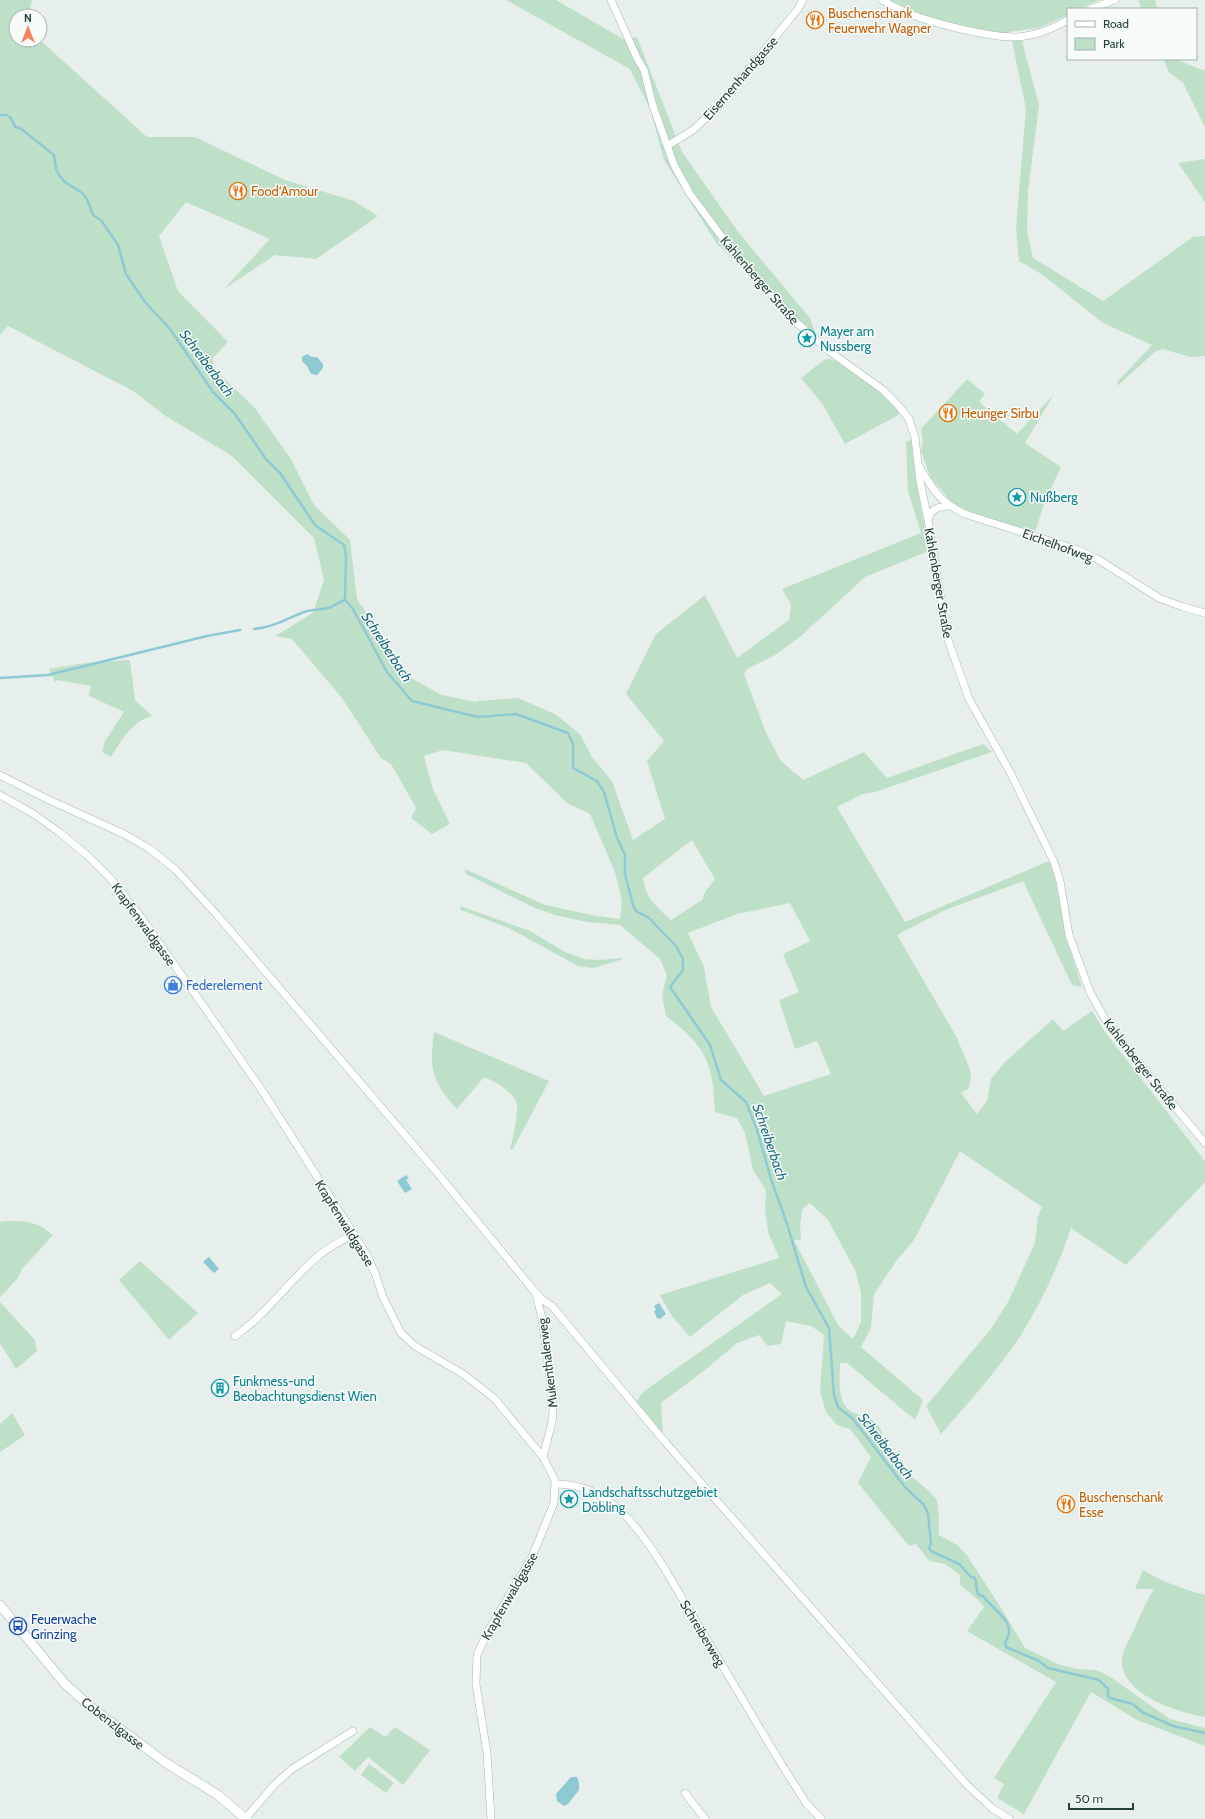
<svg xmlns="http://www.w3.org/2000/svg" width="1205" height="1819" viewBox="0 0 1205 1819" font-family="Cabin,sans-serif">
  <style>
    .green { fill: #bfe0c8; fill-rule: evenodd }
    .water { fill: #8ec9d4 }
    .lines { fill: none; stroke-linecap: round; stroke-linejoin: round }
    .stream { stroke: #8ec9d4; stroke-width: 2.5 }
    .minor-casing { stroke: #a8b8b2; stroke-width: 8 }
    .tertiary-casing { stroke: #a8b8b2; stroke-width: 10 }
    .minor { stroke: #fff; stroke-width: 7 }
    .tertiary { stroke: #fff; stroke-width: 9 }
    .labels { text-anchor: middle; stroke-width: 3; stroke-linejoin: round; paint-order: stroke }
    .food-label { font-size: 13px; fill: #c56008; stroke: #f7fbf9; text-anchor: start }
    .street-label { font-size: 13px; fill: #24423a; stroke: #f7fbf9 }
    .culture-label { font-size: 13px; fill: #0d838f; stroke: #f7fbf9; text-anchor: start }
    .shop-label { font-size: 13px; fill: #366cbe; stroke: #f7fbf9; text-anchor: start }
    .transit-label { font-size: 13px; fill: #164399; stroke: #f7fbf9; text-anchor: start }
    .water-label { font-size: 14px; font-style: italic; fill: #1c6f80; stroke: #f7fbf9 }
  </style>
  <rect width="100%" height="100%" fill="#e6efeb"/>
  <!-- green -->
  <path class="green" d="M0 0H32L28 16H16V40H40L147 137H195L285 180 354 201 378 216 316 259 275 255 224 289 270 239 186 202 159 236 178 291 228 342 212 359 215 370 254 407 291 459 314 505 350 540 357 599 409 677 442 695 476 702 477 701 518 698 555 714 580 734 592 757 612 781 633 840 665 819 647 761 664 741 626 694 656 634 705 595 737 658 789 620 791 605 782 589 921 533 908 491 906 442 911 440 916 480 929 551 865 577 801 636 775 655 747 669 744 674 766 733 781 761 803 780 864 752 887 778 983 744 992 752 875 792 863 794 837 807 905 922 1049 861 1055 878 1066 938 1082 987 1072 985 1023 881 943 911 897 935 956 1036 969 1067 971 1075 969 1088 961 1093 977 1114 987 1101 991 1079 1005 1062 1053 1019 1063 1031 1092 1011 1105 1032 1205 1161V1182L1126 1265 1071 1228C1059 1265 1042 1301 1021 1335 998 1370 969 1402 941 1434L926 1406 991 1329 1008 1302 1035 1243 1038 1216 1042 1207 960 1151 914 1240 897 1260 874 1294 871 1328 861 1347 923 1400 915 1420 847 1363H840C840 1379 836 1405 854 1413 863 1416 871 1417 878 1425 887 1437 883 1453 888 1460 894 1467 901 1469 908 1474 915 1480 934 1493 937 1501 940 1511 938 1525 939 1535L957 1545 966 1554 998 1603 1025 1648 1060 1665 1077 1669 1096 1670 1109 1676 1170 1719 1205 1728V1746L1137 1720 1091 1692 1024 1814 997 1798 1004 1784 994 1778 1056 1682 967 1631 984 1607 977 1599 961 1586 959 1574 945 1564 929 1561 916 1544 909 1546 858 1483 871 1457 850 1429 837 1425 826 1412 820 1392 824 1335 811 1326 786 1321 781 1344 768 1346 759 1335 737 1343 705 1370 661 1403 663 1436 636 1402 643 1392 782 1294 770 1283 743 1295 690 1337 672 1316 660 1295 779 1258 768 1232 765 1207 766 1190 753 1170 745 1133 737 1118 715 1112C713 1062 706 1046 666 1016L662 995 667 975 660 959 620 925 587 922 555 915 535 908 466 874 465 869 545 905 597 916 620 919 622 901 615 872 590 814 567 803 526 763 443 750 424 756 432 787 450 824 432 834 411 818 416 808 391 764 381 758 342 698 292 639 275 636 313 613 324 580 314 538 232 456 164 415 135 392 8 326 0 335ZM692 840 715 879 705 892 702 900 671 920C656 906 646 899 643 878ZM790 903 810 941 783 954 799 992 779 1000 795 1049 817 1041 831 1074 764 1096 711 1007 704 967 688 933 737 914ZM810 1203 828 1220 856 1272 861 1293V1322L853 1339 838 1325 794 1240H801L800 1225 803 1208Z
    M506 0H556L625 40 637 37 682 152 739 233 810 318 816 335 717 244 664 160 650 109 630 69Z
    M878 0H1099L1079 9H1068V15L1038 28 1009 32 1012 41H1022L1039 105 1028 192 1027 231 1033 258 1103 301 1193 237 1205 236V356L1190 357 1163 349 1156 351 1117 386 1118 381 1152 345 1103 323 1043 275 1019 261 1016 227 1026 109 1012 41 900 13Z
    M1138 0H1155L1157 9H1142Z
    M1163 59H1174L1205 71V127L1183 83 1169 72Z
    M1205 159V202L1178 163Z
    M829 359C846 360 890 400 900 414L845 444 823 405 801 378 824 360Z
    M967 379 985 394 979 402 1017 434 1054 394 1025 443 1061 467 1045 501 1035 532 970 513 952 503 930 477 921 450 923 443 921 429Z
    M130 660 135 700 152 716C131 722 122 740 111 757L102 752 105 741 124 712 89 696 91 686 57 680 55 683 49 669 85 663Z
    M460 906 530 931 565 952 584 959 600 960 623 958 620 960 593 968 578 966 509 928 461 910Z
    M434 1032 549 1081 513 1149H510C513 1140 518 1114 517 1105 515 1093 495 1081 484 1077L457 1109C432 1082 429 1069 434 1032Z
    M8 1221C29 1221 37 1222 53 1235L21 1270 18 1278 0 1297V1222Z
    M140 1261 198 1313 169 1340 119 1280Z
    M0 1302 35 1340 37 1351 16 1369 0 1343Z
    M12 1413 25 1435 0 1452V1424Z
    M1143 1570C1163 1582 1182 1589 1205 1595V1717C1177 1712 1113 1693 1123 1653 1125 1647 1129 1640 1132 1634 1139 1619 1145 1603 1154 1589H1135Z
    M370 1727 385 1737 395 1727 430 1750 403 1785 368 1757 355 1771 339 1757Z
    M369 1764 394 1783 386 1793 361 1775Z"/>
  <!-- water -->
  <path class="water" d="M307 354 312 357H317L323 364V368L317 375 311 374 307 366 302 361V357Z
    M406 1175 409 1178 406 1180 412 1189 405 1193 397 1181Z
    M209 1257 219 1269 214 1273 203 1262Z
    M659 1303 666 1314 660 1319 657 1318 654 1311 656 1310 654 1306Z
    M571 1777H577L579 1782V1790L568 1804 564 1806 557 1801 556 1794Z"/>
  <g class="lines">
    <!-- stream -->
    <path class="stream" d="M0 115H6L11 118 15 127 20 128 54 155 56 169 59 175 65 182 82 193 87 199 93 215 101 220 118 245 126 274 145 302 170 329 213 392 235 414 266 459 280 473 315 525 344 545 346 555 345 600 353 609 387 672 412 701 478 717 516 714 568 733 573 744V768L597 781 604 792 617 838 625 855V874L633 905 636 911 649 918 676 946 683 959V970L670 987 710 1045 721 1080 746 1102 757 1130 771 1179 787 1224 806 1287 829 1328 834 1395 838 1407 853 1419 905 1487 923 1504 928 1513 931 1543 929 1548 931 1551 959 1564 971 1577H974C978 1583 975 1590 979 1595L983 1596C993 1610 1019 1623 1005 1642L1006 1647 1039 1661 1048 1668 1099 1680 1108 1689V1696L1110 1698 1133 1704 1142 1712 1173 1726 1205 1733
      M254 629C274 627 286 619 304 612 313 609 323 610 331 607 336 605 340 601 345 600
      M0 678 48 675 207 636 240 630"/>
    <defs>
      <path id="minor" d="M611 0 637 58 644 70 653 106 674 165 690 194 737 257 798 324 829 351 883 390 898 405 909 419 915 438 920 481 928 520 947 637 969 699 1010 772 1054 862 1060 881 1069 935 1090 992 1105 1019 1132 1055 1205 1143
        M882 0C908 16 936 23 965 30 980 33 997 37 1013 37 1032 37 1052 29 1068 20
        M1090 9 1115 0
        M667 146 693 130 717 108 798 9 803 0
        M919 466C934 491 938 501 965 514L1078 550 1099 560 1159 598 1183 607 1205 613
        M928 520C930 509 939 506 949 506
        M0 775 49 800 124 834 150 849 176 870 217 915 434 1169 535 1292 544 1301 552 1306 666 1443 967 1785 992 1808 1009 1819
        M0 795 32 813 59 832 88 856 111 879 140 916 214 1021 265 1095 367 1255 375 1273 383 1297 401 1333 415 1346 463 1374 494 1398 543 1457 555 1480 554 1503 532 1557 487 1633 477 1655 476 1684 487 1753 491 1819
        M536 1294 542 1318 551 1386 553 1410 552 1422 543 1457
        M235 1336C267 1314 288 1282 317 1257 327 1248 341 1241 353 1234
        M555 1484C608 1483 637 1526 663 1566L777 1757 806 1803 821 1819
        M685 1793 705 1819
        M246 1818 274 1785 292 1769 353 1731"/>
      <path id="tertiary" d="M0 1605 65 1684 92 1708 166 1763 218 1795 246 1819"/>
    </defs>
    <!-- minor casing -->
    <use href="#minor" class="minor-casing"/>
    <!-- tertiary casing -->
    <use href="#tertiary" class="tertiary-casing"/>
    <!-- minor -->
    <use href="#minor" class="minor"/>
    <!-- tertiary -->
    <use href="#tertiary" class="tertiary"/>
  </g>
  <!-- icons -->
  <defs>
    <symbol id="restaurant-ring" viewBox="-11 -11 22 22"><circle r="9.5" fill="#f7fbf9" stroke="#e8710a" stroke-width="1.5"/><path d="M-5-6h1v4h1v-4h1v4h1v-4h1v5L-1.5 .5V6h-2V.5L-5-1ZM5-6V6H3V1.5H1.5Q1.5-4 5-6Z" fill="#e8710a"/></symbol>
    <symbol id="sight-ring" viewBox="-11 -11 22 22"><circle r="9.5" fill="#f7fbf9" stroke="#0f9aa8" stroke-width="1.5"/><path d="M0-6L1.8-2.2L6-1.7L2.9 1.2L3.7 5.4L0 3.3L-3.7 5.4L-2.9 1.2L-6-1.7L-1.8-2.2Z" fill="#0f9aa8"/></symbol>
    <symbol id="shop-ring" viewBox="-11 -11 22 22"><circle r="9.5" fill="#f7fbf9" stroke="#3f7fe0" stroke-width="1.5"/><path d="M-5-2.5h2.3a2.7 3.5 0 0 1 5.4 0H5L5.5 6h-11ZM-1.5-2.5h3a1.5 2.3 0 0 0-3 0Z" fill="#3f7fe0"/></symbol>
    <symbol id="building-ring" viewBox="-11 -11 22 22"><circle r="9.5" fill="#f7fbf9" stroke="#0f9aa8" stroke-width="1.5"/><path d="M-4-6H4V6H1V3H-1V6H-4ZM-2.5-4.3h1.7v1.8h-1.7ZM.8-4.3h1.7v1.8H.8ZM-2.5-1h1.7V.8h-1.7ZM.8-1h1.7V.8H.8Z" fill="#0f9aa8"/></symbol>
    <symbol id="bus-ring" viewBox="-11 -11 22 22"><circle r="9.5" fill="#f7fbf9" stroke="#1a4fb4" stroke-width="1.5"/><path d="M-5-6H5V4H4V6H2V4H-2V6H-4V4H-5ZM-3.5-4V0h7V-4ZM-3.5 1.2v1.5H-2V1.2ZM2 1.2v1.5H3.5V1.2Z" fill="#1a4fb4"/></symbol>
  </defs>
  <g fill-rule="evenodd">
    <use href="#restaurant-ring" x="805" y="10" width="20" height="20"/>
    <use href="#restaurant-ring" x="228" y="181" width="20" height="20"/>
    <use href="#sight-ring" x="797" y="328" width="20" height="20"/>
    <use href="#restaurant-ring" x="938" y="403" width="20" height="20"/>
    <use href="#sight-ring" x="1007" y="487" width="20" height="20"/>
    <use href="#shop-ring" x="163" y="975" width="20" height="20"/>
    <use href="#building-ring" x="210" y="1378" width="20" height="20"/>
    <use href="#sight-ring" x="559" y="1489" width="20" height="20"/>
    <use href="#restaurant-ring" x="1056" y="1494" width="20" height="20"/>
    <use href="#bus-ring" x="8" y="1616" width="20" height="20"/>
  </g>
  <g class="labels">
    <!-- food labels -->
    <g class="food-label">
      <text x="828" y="18">Buschenschank<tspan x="828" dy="15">Feuerwehr Wagner</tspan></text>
      <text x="251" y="196">Food‘Amour</text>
      <text x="961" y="418">Heuriger Sirbu</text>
      <text x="1079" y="1502">Buschenschank<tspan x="1079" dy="15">Esse</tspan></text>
    </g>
    <!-- street labels -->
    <g class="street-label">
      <text transform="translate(740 78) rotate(-49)" y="5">Eisernenhandgasse</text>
      <text transform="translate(760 280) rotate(49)" y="5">Kahlenberger Straße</text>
      <text transform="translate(1058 545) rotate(20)" y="5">Eichelhofweg</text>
      <text transform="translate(939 583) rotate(80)" y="5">Kahlenberger Straße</text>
      <text transform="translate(144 924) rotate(54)" y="5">Krapfenwaldgasse</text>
      <text transform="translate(1141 1064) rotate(52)" y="5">Kahlenberger Straße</text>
      <text transform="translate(345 1223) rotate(58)" y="5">Krapfenwaldgasse</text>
      <text transform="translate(547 1363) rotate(-97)" y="5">Mukenthalerweg</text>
      <text transform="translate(509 1596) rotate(-60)" y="5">Krapfenwaldgasse</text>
      <text transform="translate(703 1633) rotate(59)" y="5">Schreiberweg</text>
      <text transform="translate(113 1723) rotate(38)" y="5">Cobenzlgasse</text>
    </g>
    <!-- culture labels -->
    <g class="culture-label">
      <text x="820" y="336">Mayer am<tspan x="820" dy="15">Nussberg</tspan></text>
      <text x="1030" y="502">Nußberg</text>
      <text x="233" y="1386">Funkmess-und<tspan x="233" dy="15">Beobachtungsdienst Wien</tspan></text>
      <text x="582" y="1497">Landschaftsschutzgebiet<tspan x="582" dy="15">Döbling</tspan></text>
    </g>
    <!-- shop labels -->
    <g class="shop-label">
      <text x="186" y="990">Federelement</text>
    </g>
    <!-- transit labels -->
    <g class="transit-label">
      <text x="31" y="1624">Feuerwache<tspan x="31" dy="15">Grinzing</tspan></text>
    </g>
    <!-- water labels -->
    <g class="water-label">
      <text transform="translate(207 363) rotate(53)" y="5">Schreiberbach</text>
      <text transform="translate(387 647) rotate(57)" y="5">Schreiberbach</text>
      <text transform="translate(770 1142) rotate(71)" y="5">Schreiberbach</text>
      <text transform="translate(886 1446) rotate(52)" y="5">Schreiberbach</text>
    </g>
  </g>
  <!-- legend -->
  <rect x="1067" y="8" width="130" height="52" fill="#f7fbf9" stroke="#a3b1ad"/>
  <rect x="1075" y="21" width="20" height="6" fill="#ffffff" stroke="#a3b1ad"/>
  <text x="1103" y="28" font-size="12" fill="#24423a">Road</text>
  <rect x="1075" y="38" width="20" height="12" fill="#bfe0c8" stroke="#a3b1ad"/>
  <text x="1103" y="48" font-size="12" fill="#24423a">Park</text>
  <!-- north arrow -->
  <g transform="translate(28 28)"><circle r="19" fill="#f7fbf9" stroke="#a3b1ad"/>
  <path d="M0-3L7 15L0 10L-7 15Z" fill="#f4845f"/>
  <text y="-6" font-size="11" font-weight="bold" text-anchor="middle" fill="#24423a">N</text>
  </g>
  <!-- scale -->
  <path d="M1069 1803v6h64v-6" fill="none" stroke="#24423a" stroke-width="2"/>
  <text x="1075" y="1803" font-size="12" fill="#24423a" stroke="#f7fbf9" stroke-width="3" paint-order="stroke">50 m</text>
</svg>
